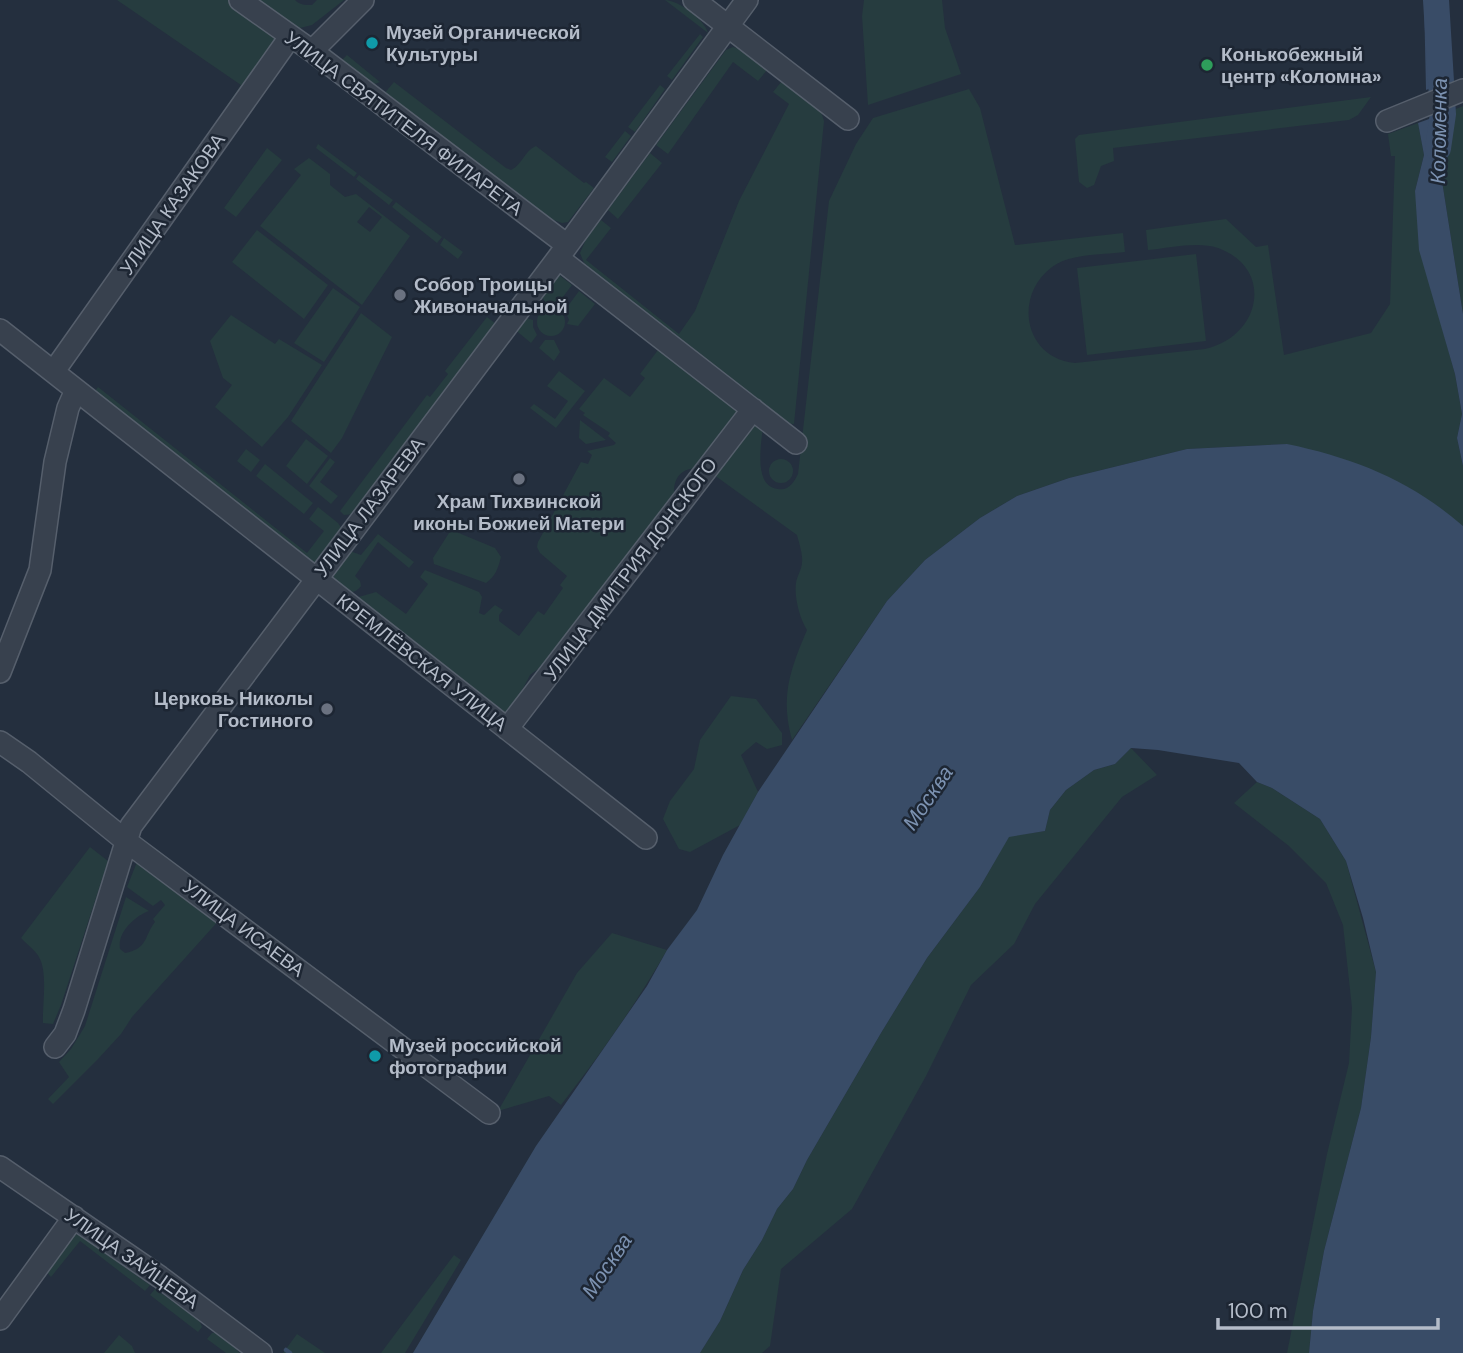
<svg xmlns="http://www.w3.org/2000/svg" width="1463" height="1353" viewBox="0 0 1463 1353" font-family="'DM Sans',sans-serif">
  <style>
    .green { fill: #263c3f; fill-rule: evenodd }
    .water { fill: #394c67 }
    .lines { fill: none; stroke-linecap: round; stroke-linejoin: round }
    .stream { stroke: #394c67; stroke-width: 4.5 }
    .river { stroke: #394c67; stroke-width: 26 }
    .minor-casing { stroke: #565f6c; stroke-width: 24 }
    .minor { stroke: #38414e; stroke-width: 21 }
    .culture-dot { fill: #0f9aa8; stroke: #1d2633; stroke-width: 2.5 }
    .leisure-dot { fill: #2e9e5b; stroke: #1d2633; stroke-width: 2.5 }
    .worship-dot { fill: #6b7280; stroke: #1d2633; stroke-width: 2.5 }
    .labels { text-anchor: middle; stroke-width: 5; stroke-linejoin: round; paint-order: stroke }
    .poi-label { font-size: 19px; font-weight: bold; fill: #b4bcc9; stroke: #1d2633; text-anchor: start }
    .street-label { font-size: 19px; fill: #b4bcc9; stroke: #1d2633 }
    .water-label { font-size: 21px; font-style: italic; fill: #7c92b1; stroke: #1d2633 }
  </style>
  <rect width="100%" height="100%" fill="#242f3e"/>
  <!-- green -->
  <path class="green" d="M117 0H228L277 37 230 109 226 107 241 85Z
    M259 0H295C300 5 305 5 312 5L317 0H344L312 25 296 29Z
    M665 0C678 0 705 20 708 33Z
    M864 0H942L945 28 961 74 868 105 862 16Z
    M700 34 703 37 672 80 667 76Z
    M733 47 739 49 767 70 758 81 733 62 668 154 656 145 726 50Z
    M347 55 380 82 372 85 340 62Z
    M782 81 821 112 824 121 794 424 781 423 592 275 594 272 584 263 580 253 587 237 601 220 611 228 586 260 679 334 695 311 739 201 789 104 773 92Z
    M394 82 506 168 511 170C522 165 525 150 536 146L584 183 586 182 594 188 568 222 562 223 548 218 383 95Z
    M660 85 665 89 635 132 628 127Z
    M969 89 980 108 1015 245 1123 233 1125 252C1102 255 1071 253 1052 267 1013 296 1024 358 1075 363L1205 349C1262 336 1274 268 1218 248 1197 241 1170 248 1148 250L1146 230 1226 219 1256 247 1268 245 1284 355 1371 333 1390 304 1395 156H1391L1388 134 1418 123 1424 155 1415 191 1438 313 1455 374 1462 414 1457 438 1463 466V526L1287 444 1187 449 1069 478 1017 496 980 518 925 560 887 601 792 740C780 697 790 670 807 630 800 619 794 598 796 583 797 576 802 569 802 562 803 554 799 543 797 535L710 472 751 421 763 425C762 442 752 486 778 489 789 491 794 482 798 474L829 201 856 144 873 118Z
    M1371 97 1358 115 1349 120 1113 148 1114 161 1101 166 1094 185 1087 188 1079 182 1075 139 1079 135Z
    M1463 106V314L1442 181 1451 111Z
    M625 131 631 136 612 162 605 157Z
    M318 144 357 173 354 177 316 148Z
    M267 148 282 160 236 217 224 208Z
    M650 153 662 163 618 219 608 210Z
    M309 158 330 174V185L345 197 356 194 410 236 362 305 260 226 301 175 294 169ZM369 207 382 217 370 232 357 222Z
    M359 175 393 200 389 205 356 179Z
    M396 202 442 237 437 243 392 207Z
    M257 230 328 285 304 319 232 262Z
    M444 238 463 252 458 259 440 245Z
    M1196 254 1206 341 1087 355 1077 268Z
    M555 272 572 285 556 306 546 304 540 292Z
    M333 288 360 307 324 362 294 343Z
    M579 291 595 304 578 326 567 324 569 320 565 310Z
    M537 322a14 14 0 1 1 28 0a14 14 0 1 1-28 0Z
    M361 313 392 337 342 438 331 453 291 421Z
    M231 315 275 344 279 339 322 365 288 417 262 447 215 407 232 385 223 378 210 341Z
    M487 317 496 324 355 514 344 515 340 511 427 395 430 397 448 374 445 371Z
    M522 317 533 320V327L537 335 531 343 513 328Z
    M545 340H554L560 352 554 361 539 348Z
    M661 346 742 410 700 468C679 467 671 481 675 501L547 662 530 675 517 700 506 714H499L355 598 376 592 406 614 428 584 420 577 425 570 479 592 482 597 479 613 484 615 495 605 503 610 499 615V621L519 636 538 611 544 615 563 588 560 585 567 576 540 553 537 547 538 542 581 462 588 464 592 455 587 451 614 445 616 443 608 436 610 433 583 415 585 413 579 409 604 378 630 397 645 378 640 374Z
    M559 371 585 391 556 428 530 408 534 404 555 419 568 401 547 386Z
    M98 387 307 553 324 531 309 519 318 507 338 523 342 529 319 563 314 564 93 394Z
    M580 420 606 440 586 444 579 438Z
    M306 439 328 456 307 484 286 466Z
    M246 449 260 460 251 472 237 461Z
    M330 458 335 462 320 482 338 496 331 504 309 486Z
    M769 471a12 12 0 1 1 24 0a12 12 0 1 1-24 0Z
    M265 464 313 503 304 514 256 476Z
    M454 531 495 548 501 557C498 568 496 576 486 583L434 564 433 558 449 533Z
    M378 534 414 562 409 568 378 542 355 576 360 581 361 586C353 597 343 591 334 584V570L350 551 361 555Z
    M731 696 756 699 782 733V745L767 749 756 742 741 755 758 792 740 825 690 852 679 849 663 819 670 801 694 769 700 740Z
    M1131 748 1157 775 1122 797 1035 904 1014 944 971 985 926 1076 852 1209 781 1269 770 1346 762 1353H700L720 1321 743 1270 762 1240 777 1209 793 1189 807 1160 881 1033 927 958 980 887 1009 836 1045 831 1050 810 1066 790 1094 770 1115 764Z
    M1257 782 1272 788 1320 819 1346 861 1376 972 1371 1037 1361 1108 1324 1251 1313 1311 1309 1353H1287L1327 1154 1349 1063 1352 1008 1343 925 1326 883 1289 846 1234 803Z
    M90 847 108 861 61 1005 53 1024 43 1023C42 1004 49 969 37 954 33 949 26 943 21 938Z
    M137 862 221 918 132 1017 121 1034 98 1059 53 1104 48 1099 69 1077 59 1062 71 1049 85 1026 126 897 149 911C137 915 117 931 120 949L125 953C148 949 144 936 155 922L153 919 165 905 161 900 153 906 127 887Z
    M612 933 667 950C636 1004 600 1055 561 1105L549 1096 498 1111 577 973Z
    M72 1234 79 1235 150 1285 145 1291 80 1241 51 1277 44 1269Z
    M454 1255 461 1260 405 1353H381Z
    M155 1289 199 1320 202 1327 198 1332 150 1295Z
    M212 1333H218L240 1353H226L207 1339Z
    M297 1334 325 1353H283Z
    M119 1335 132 1346 135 1353H104Z"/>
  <!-- water -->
  <path class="water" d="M1424 0H1443L1445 9 1447 82 1426 90Z
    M1451 111 1442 181 1463 314V466L1457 438 1462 414 1455 374 1419 250 1415 191 1424 155 1418 123Z
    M1287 444C1354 458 1410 480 1463 526V1353H1309L1313 1311 1324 1251 1361 1108 1371 1037 1376 972 1363 918 1346 861 1320 819 1272 788 1257 782 1239 763 1158 750 1131 748 1115 764 1094 770 1066 790 1050 810 1045 831 1009 837 980 887 927 958 881 1033 807 1160 793 1189 777 1209 762 1240 743 1270 720 1321 700 1353H413L536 1146 647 986 667 950 697 910 723 855 758 792 887 601 925 560 980 518 1017 496 1069 478 1187 449Z"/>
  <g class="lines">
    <!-- stream -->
    <path class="stream" d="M286 1350 290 1353"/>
    <!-- river -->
    <path class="river" d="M1436 0 1443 114 1438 148"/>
    <defs>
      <path id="minor" d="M240 0 312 51 567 245
        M694 0 848 119
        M312 51 363 0
        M1387 121 1463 90
        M558 258 796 443
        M0 330 646 838
        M54 371 290 37
        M0 672 40 570 55 462 68 408 76 390
        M507 729 753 409
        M0 742 29 762 126 841 489 1113
        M55 1047 65 1034 74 1010 131 826 558 258 747 0
        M0 1167 160 1277 261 1353
        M0 1319 74 1217"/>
    </defs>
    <!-- minor casing -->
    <use href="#minor" class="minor-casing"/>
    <!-- minor -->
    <use href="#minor" class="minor"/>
  </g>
  <!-- markers -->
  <g class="culture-dot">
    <circle cx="372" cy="43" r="7"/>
    <circle cx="375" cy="1056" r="7"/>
  </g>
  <circle class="leisure-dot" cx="1207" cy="65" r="7"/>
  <g class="worship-dot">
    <circle cx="400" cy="295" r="7"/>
    <circle cx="519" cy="479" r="7"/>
    <circle cx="327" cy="709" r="7"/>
  </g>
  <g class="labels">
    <!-- poi labels -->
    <g class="poi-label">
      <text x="386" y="39">Музей Органической<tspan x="386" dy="22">Культуры</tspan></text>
      <text x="1221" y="61">Конькобежный<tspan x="1221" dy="22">центр «Коломна»</tspan></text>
      <text x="414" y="291">Собор Троицы<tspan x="414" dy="22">Живоначальной</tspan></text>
      <text x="519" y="508" text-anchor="middle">Храм Тихвинской<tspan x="519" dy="22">иконы Божией Матери</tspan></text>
      <text x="313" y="705" text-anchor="end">Церковь Николы<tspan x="313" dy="22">Гостиного</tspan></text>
      <text x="389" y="1052">Музей российской<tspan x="389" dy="22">фотографии</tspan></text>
    </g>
    <!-- street labels -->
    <g class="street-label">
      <text transform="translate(404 123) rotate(37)" y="7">УЛИЦА СВЯТИТЕЛЯ ФИЛАРЕТА</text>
      <text transform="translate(172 204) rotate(-55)" y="7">УЛИЦА КАЗАКОВА</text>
      <text transform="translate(369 507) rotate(-53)" y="7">УЛИЦА ЛАЗАРЕВА</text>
      <text transform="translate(630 569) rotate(-53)" y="7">УЛИЦА ДМИТРИЯ ДОНСКОГО</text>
      <text transform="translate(422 662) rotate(38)" y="7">КРЕМЛЁВСКАЯ УЛИЦА</text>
      <text transform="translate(244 928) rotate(37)" y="7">УЛИЦА ИСАЕВА</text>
      <text transform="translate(132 1258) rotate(35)" y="7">УЛИЦА ЗАЙЦЕВА</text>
    </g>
    <!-- water labels -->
    <g class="water-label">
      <text transform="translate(1439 131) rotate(-89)" y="7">Коломенка</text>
      <text transform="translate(928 798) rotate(-56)" y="7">Москва</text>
      <text transform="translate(607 1266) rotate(-56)" y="7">Москва</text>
    </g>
  </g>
  <!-- scale -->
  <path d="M1218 1318v10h220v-10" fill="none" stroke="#b4bcc9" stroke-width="3.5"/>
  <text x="1228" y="1318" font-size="21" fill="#b4bcc9" stroke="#1d2633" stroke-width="5" paint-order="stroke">100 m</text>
</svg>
